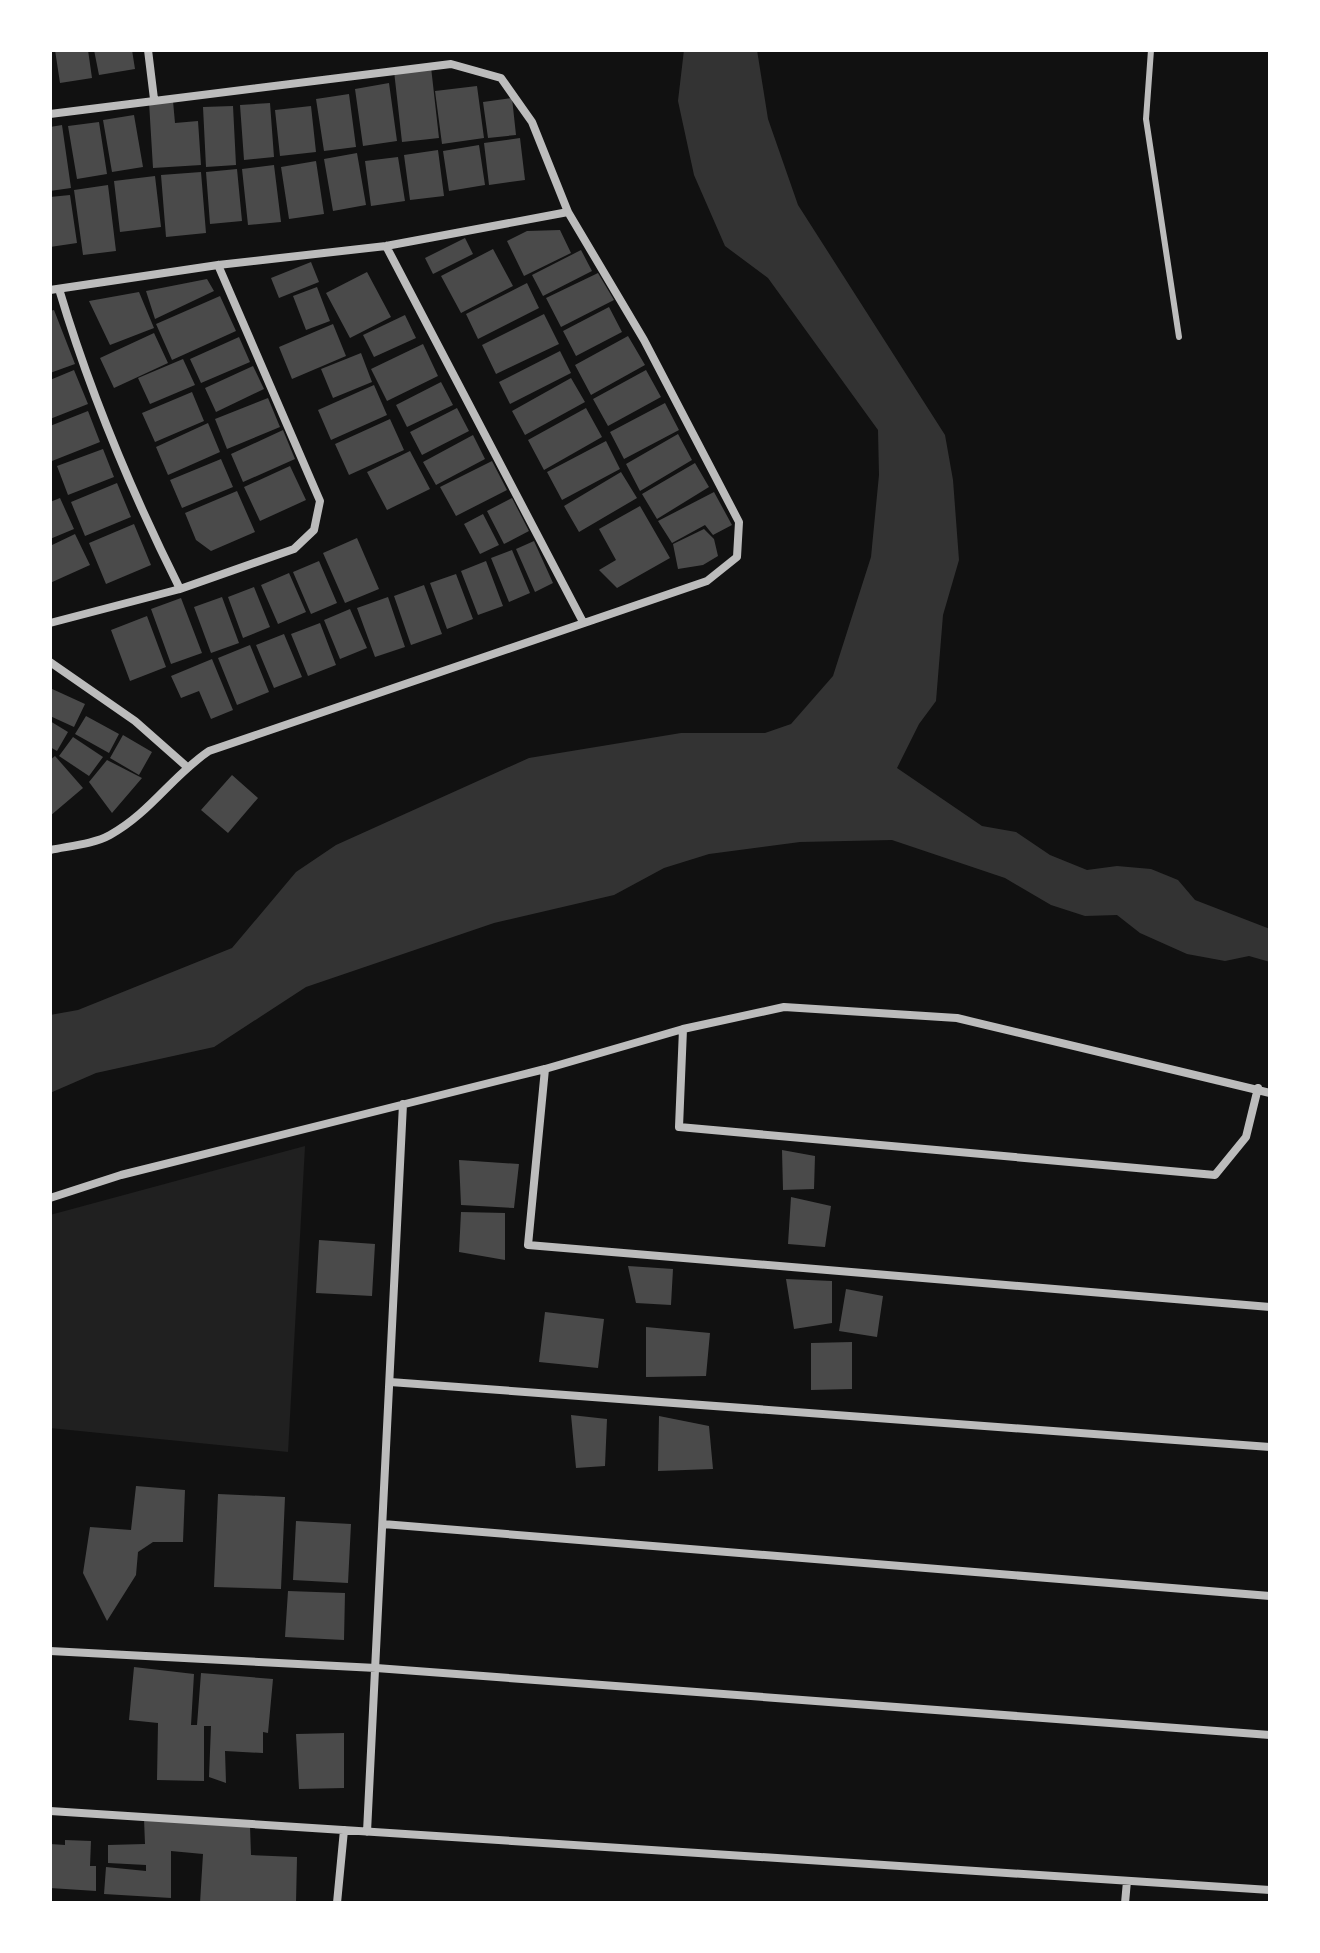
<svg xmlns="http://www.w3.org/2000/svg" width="1320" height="1953" viewBox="0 0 1320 1953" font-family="Lato,sans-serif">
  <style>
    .green { fill: #202020 }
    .water { fill: #333 }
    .building { fill: #4a4a4a }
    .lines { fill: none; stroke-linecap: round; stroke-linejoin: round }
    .service { stroke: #bcbcbc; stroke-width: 6 }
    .minor { stroke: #bcbcbc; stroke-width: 8 }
  </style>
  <rect width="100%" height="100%" fill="#111"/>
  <!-- green -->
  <path class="green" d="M305 1146 288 1452 50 1428V1215Z"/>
  <!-- water -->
  <path class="water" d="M684 50H757L768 119 798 205 945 435 953 480 959 560 943 615 936 701 919 724 897 768 982 826 1016 832 1050 855 1087 870 1117 866 1151 869 1178 880 1195 900 1270 929V962L1249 956 1225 961 1187 954 1140 933 1117 915 1085 916 1051 905 1005 878 892 840 800 842 709 854 664 868 614 895 494 923 306 987 214 1047 96 1073 50 1093V1015L78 1010 232 948 296 872 336 845 529 758 681 733H765L791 724 833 676 871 557 879 475 878 430 768 278 725 246 694 175 678 101Z"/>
  <!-- building -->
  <path class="building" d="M55 50H88L92 78 60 83Z
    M94 50H132L135 69 99 75Z
    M431 67 439 138 402 142 394 71Z
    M389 83 397 141 363 146 355 89Z
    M477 86 484 138 442 144 435 91Z
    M349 94 356 147 324 151 316 99Z
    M512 98 516 135 488 138 483 102Z
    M173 101 175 123 198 121 201 165 153 168 149 102Z
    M270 103 274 157 244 160 240 105Z
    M233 106 236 165 206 167 203 107Z
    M311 106 316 152 280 156 275 110Z
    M134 115 143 167 112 172 103 120Z
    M99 122 107 174 77 179 68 126Z
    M62 125 71 188 50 191V127Z
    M520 138 525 180 489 185 484 143Z
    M479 145 485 185 449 191 443 151Z
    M438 150 444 196 410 200 404 155Z
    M357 153 366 205 333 211 324 159Z
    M398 157 405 201 371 206 365 161Z
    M316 161 324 214 289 219 281 167Z
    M274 165 281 222 248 225 242 169Z
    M237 169 242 221 210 224 206 172Z
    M201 172 206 233 166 237 161 175Z
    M155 176 161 227 120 232 114 181Z
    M108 185 116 251 83 255 74 190Z
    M70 195 77 243 50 247V197Z
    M560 230 571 253 524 276 507 241 527 231Z
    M465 238 473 254 433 274 425 258Z
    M493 249 513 286 461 313 441 276Z
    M581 250 592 271 543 296 532 275Z
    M311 262 319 282 279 298 271 278Z
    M367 272 391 317 350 338 326 293Z
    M598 273 614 300 561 327 546 298Z
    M207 279 214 291 155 319 146 291Z
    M527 283 539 308 478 339 466 314Z
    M317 287 330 321 306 330 293 296Z
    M139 292 154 328 110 345 89 301Z
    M220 296 236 331 172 360 156 324Z
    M609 307 622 332 576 356 563 331Z
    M54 310 75 364 50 373V311Z
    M544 314 559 344 496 374 482 345Z
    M405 315 416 338 374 357 363 335Z
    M333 324 346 356 292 379 279 347Z
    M154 333 168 363 114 388 100 358Z
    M628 336 645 365 591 395 575 365Z
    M239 337 250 362 201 383 190 359Z
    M423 344 438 376 387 401 371 369Z
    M560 351 571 373 510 404 499 382Z
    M361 353 372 382 333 398 321 369Z
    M183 359 195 385 150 404 138 378Z
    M253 366 264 389 216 412 205 388Z
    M74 370 88 404 50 419V380Z
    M646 370 661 397 608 426 593 399Z
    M571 378 585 402 525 435 512 411Z
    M441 382 453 405 407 427 396 405Z
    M374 385 387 415 331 440 318 410Z
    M192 392 204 421 155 442 142 413Z
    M268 398 280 427 227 449 215 419Z
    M665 403 679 430 624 459 610 432Z
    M457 408 469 431 422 455 410 432Z
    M586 408 602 437 544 470 528 440Z
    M88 411 100 442 52 461 50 426Z
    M390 419 404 450 349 475 335 444Z
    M208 423 220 452 168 475 156 447Z
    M283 430 295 459 243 482 231 454Z
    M678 434 692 460 640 491 626 464Z
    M473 435 485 459 436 485 423 462Z
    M606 441 620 469 562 500 547 472Z
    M103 449 114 477 68 495 57 466Z
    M410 451 430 489 387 510 367 472Z
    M221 459 233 487 182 508 170 480Z
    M492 461 507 490 456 516 440 487Z
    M695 463 709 487 657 519 642 494Z
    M290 466 306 500 260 521 244 487Z
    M621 472 637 498 579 532 564 506Z
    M117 483 131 517 85 536 71 502Z
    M237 491 255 532 211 551 196 540 185 513Z
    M714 492 732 525 713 535 705 525 672 543 658 521Z
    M60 498 74 529 50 539V502Z
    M512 498 529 531 504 544 487 511Z
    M640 506 670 558 617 588 599 570 616 560 599 529Z
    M483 514 499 545 480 554 464 524Z
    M134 524 151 565 106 584 89 543Z
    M704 529 714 539 718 556 703 565 678 569 673 544Z
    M75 534 90 565 50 583V546Z
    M357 538 379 589 345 603 323 553Z
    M534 541 553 583 535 592 516 549Z
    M512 550 530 593 509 602 491 558Z
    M319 561 337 603 311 614 293 572Z
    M486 561 503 606 478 615 461 571Z
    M289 573 306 612 278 624 261 585Z
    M456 574 473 619 447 629 430 583Z
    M424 585 442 634 411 645 394 596Z
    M254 587 270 627 243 638 228 597Z
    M222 597 239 643 211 653 194 607Z
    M388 597 405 647 375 657 357 608Z
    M181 598 202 653 171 664 151 609Z
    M350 609 367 648 340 659 324 620Z
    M147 616 166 667 130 681 111 630Z
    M320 623 336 665 308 676 291 634Z
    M284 634 302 677 274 688 256 645Z
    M250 645 269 692 237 705 218 658Z
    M212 659 233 710 211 719 199 691 181 698 171 676Z
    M50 688 85 704 74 727 50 716Z
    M86 716 119 734 109 753 75 734Z
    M50 721 68 732 57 751 50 747Z
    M123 735 152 752 139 775 110 758Z
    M73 737 103 757 89 776 59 756Z
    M55 756 83 788 50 816V760Z
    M107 760 142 778 112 813 89 782Z
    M232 775 258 798 228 833 201 810Z
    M782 1150 815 1156 814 1189 783 1190Z
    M459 1160 519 1164 514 1208 461 1205Z
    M791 1197 831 1206 825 1247 788 1244Z
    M461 1212 505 1213V1260L459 1252Z
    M319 1240 375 1244 372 1296 316 1293Z
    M628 1266 673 1269 671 1305 636 1303Z
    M786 1279 832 1281V1323L794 1329Z
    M846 1289 883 1296 877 1337 839 1331Z
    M545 1312 604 1319 598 1368 539 1362Z
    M646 1327 710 1333 706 1376 646 1377Z
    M852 1342V1389L811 1390V1343Z
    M571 1415 607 1419 605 1466 576 1468Z
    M659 1416 709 1426 713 1469 658 1471Z
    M136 1486 185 1490 183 1542H153L138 1552 136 1575 107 1621 83 1573 90 1527 131 1530Z
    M218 1494 285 1497 281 1589 214 1587Z
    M296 1521 351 1524 348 1583 293 1580Z
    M288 1591 345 1593 344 1640 285 1637Z
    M134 1667 194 1674 191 1725H197L201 1673 273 1679 268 1733 263 1732V1753L225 1751 226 1783 209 1777 211 1726H204V1781L157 1780 158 1723 129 1720Z
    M344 1733V1788L299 1789 296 1734Z
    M144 1819 250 1826 251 1855 297 1857 296 1903H200L203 1854 171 1851V1898L104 1894 106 1867 146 1871V1865L108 1863V1845L145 1844Z
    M65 1840 91 1841 90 1866H96V1891L50 1888V1844L65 1845Z"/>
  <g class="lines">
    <!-- service -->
    <path class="service" d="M1151 50 1146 119 1179 337"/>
    <!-- minor -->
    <path class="minor" d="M148 50 154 99
      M50 114 451 64 501 78 532 122 568 212 644 340 739 522 737 557 707 581 209 751C173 775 150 813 110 835 94 844 69 846 50 850
      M386 246 583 622
      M59 289C90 393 131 491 180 589
      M50 290 218 265 386 246 568 212
      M50 623 180 589 294 549 314 530 320 501 218 265
      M50 662 135 721 186 766
      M683 1029 679 1127 1215 1175 1246 1137 1258 1088
      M545 1069 528 1245 1270 1307
      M50 1198 121 1175 545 1069 683 1029 784 1007 957 1018 1270 1093
      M390 1382 1270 1447
      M383 1524 1270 1596
      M50 1651 376 1668 1270 1735
      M50 1811 1270 1890
      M367 1832 403 1104
      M337 1903 344 1830
      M1125 1903 1127 1881"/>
  </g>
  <!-- border -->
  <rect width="1320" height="1953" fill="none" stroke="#ffffff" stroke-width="104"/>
</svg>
